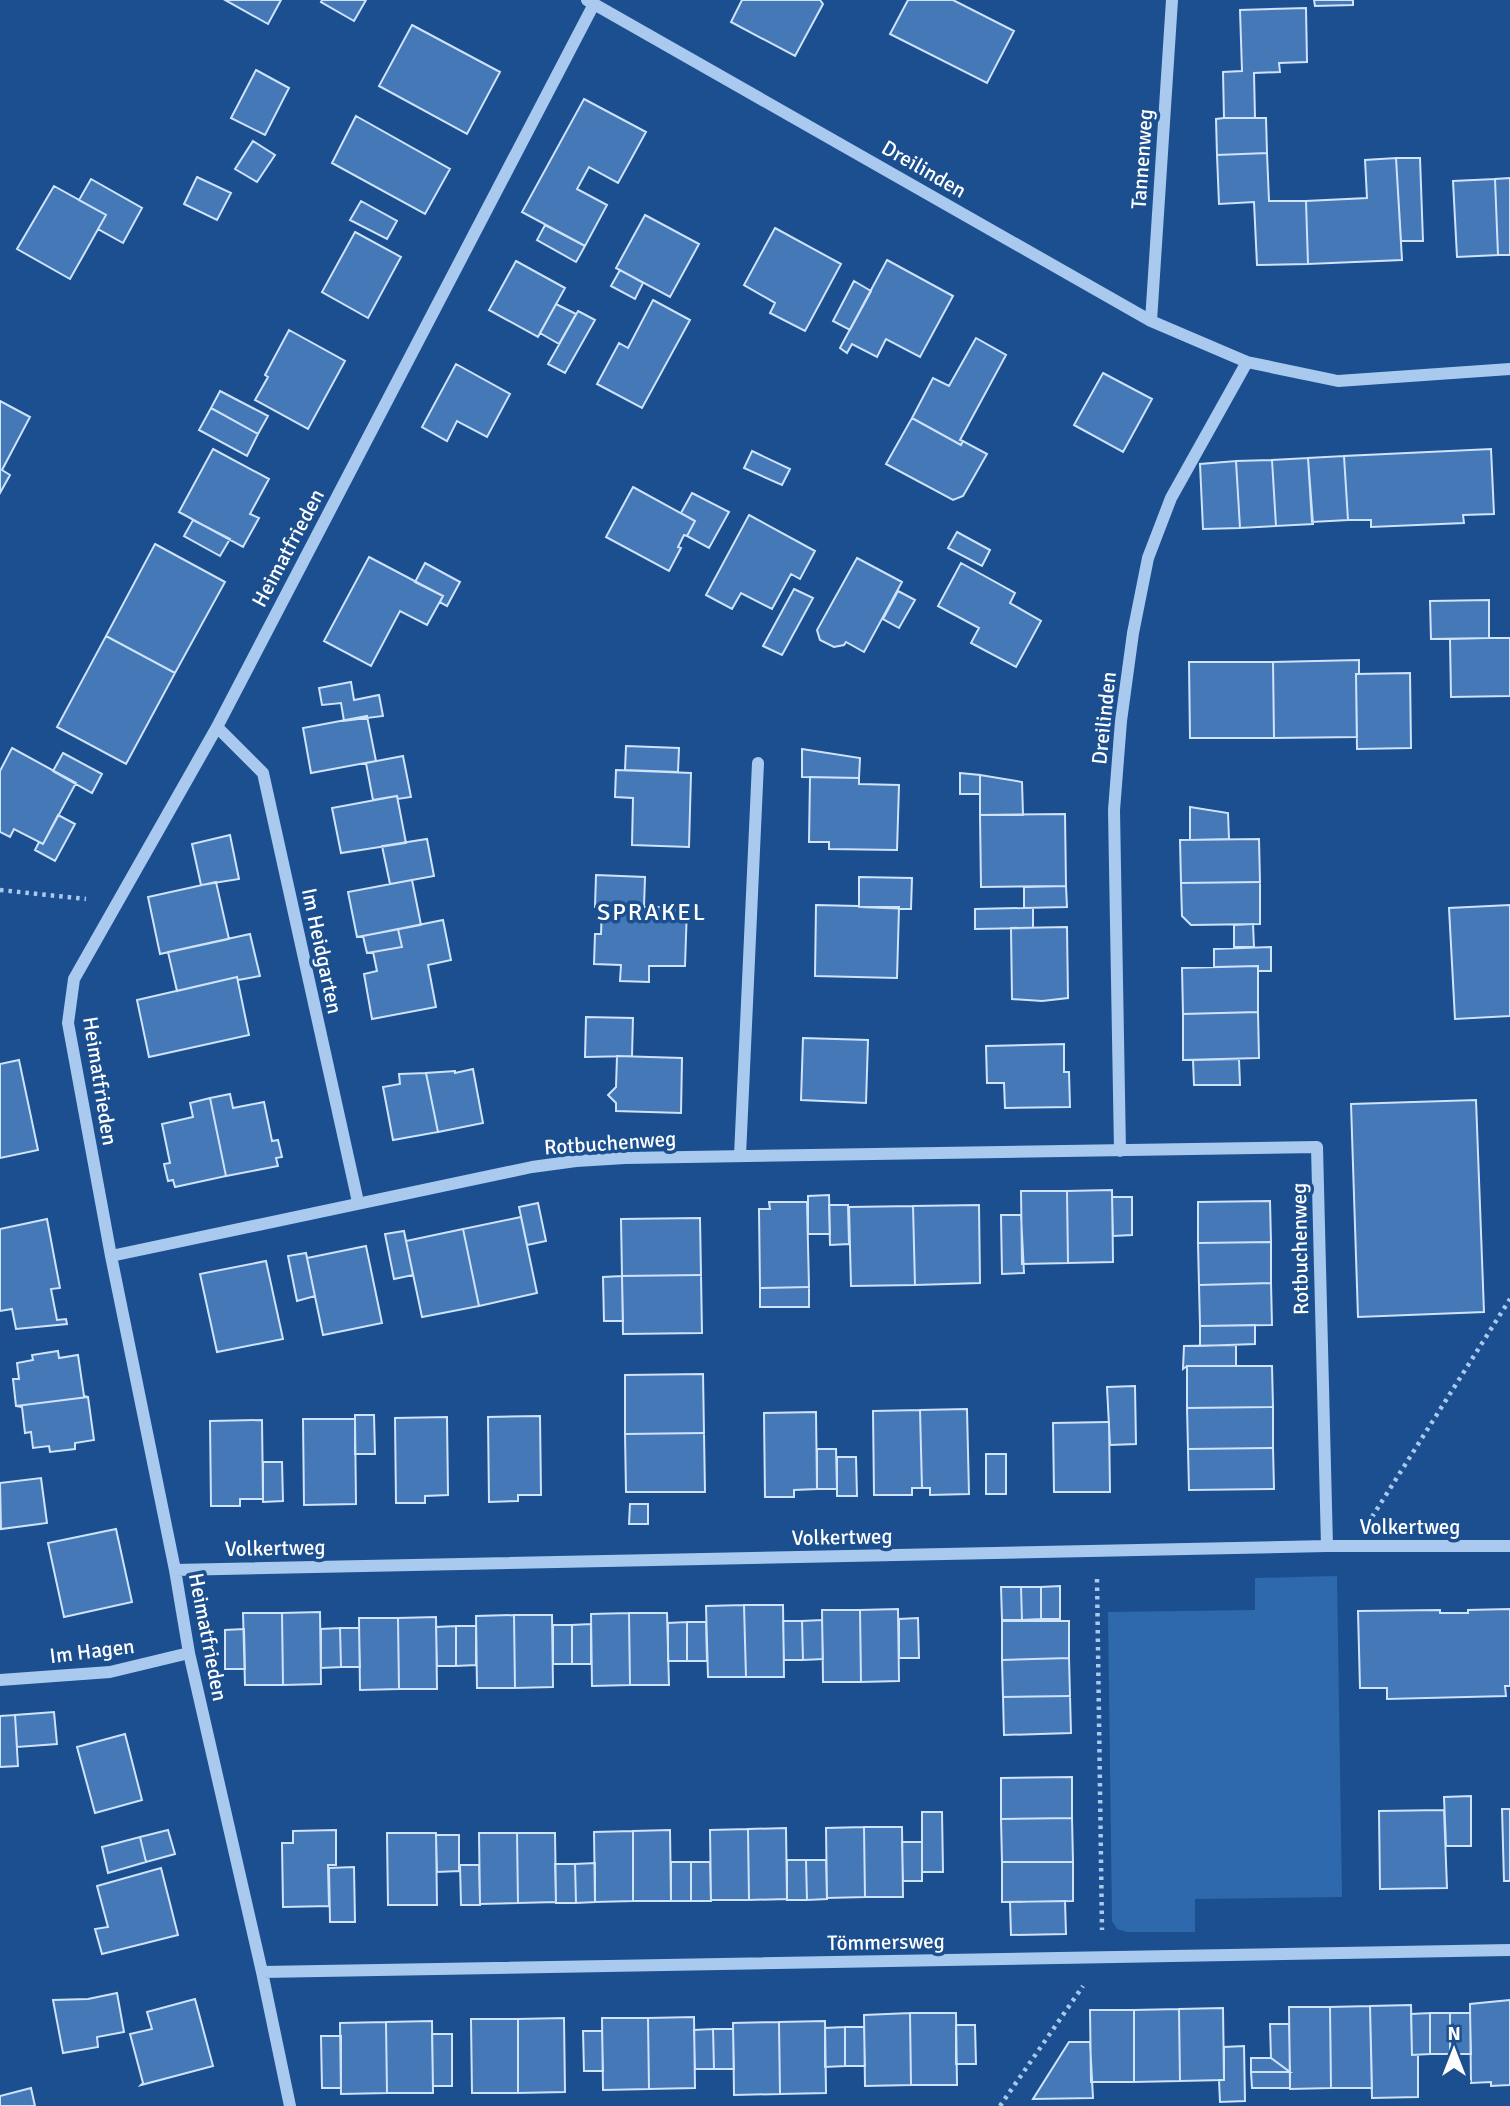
<svg xmlns="http://www.w3.org/2000/svg" width="1510" height="2106" viewBox="0 0 1510 2106" font-family="Signika,sans-serif">
  <style>
    .green { fill: #2e69ad }
    .building { fill: #4478b7; stroke: #cfe3fa; stroke-width: 2 }
    .lines { fill: none; stroke-linecap: round; stroke-linejoin: round }
    .path { stroke: #a9c9ee; stroke-width: 4.5; stroke-dasharray: 3.5 5; stroke-linecap: butt }
    .minor { stroke: #a9c9ee; stroke-width: 12 }
    .labels { text-anchor: middle; stroke-width: 7; stroke-linejoin: round; paint-order: stroke }
    .street-label { font-size: 21px; fill: #fff; stroke: #1b4f8f }
    .quarter-label { font-size: 24px; letter-spacing: 2px; fill: #fff; stroke: #1b4f8f }
  </style>
  <rect width="100%" height="100%" fill="#1b4f8f"/>
  <!-- green -->
  <path class="green" d="M1337 1576 1342 1897 1195 1899V1932H1127L1117 1929 1112 1921 1108 1612 1255 1610V1578Z"/>
  <!-- building -->
  <path class="building" d="M225 0H281L268 24Z
    M322 0H366L354 21 321 2Z
    M742 0H820L823 4 795 56 731 22Z
    M908 0H953L1014 31 987 83 890 34Z
    M1314 0H1353V5L1315 6Z
    M1306 8 1307 62 1279 63 1280 72 1254 73 1255 118H1224L1223 72 1242 71 1240 10Z
    M412 25 500 72 467 134 379 86Z
    M256 70 289 88 265 135 231 118Z
    M584 99 646 132 618 183 589 167 577 189 607 205 585 246 522 212Z
    M356 116 450 169 425 214 332 163Z
    M1224 118H1266L1267 153 1217 155 1216 119Z
    M253 141 275 155 257 182 235 169Z
    M1267 153 1269 201H1306L1308 264 1257 265 1254 202 1219 204 1217 155Z
    M1396 158H1420L1423 241H1401Z
    M1396 158 1402 260 1308 264 1306 201 1367 198 1365 160Z
    M197 177 231 193 217 220 184 204Z
    M1510 178V255H1498L1495 179Z
    M91 179 142 208 123 243 98 229 106 215 79 200Z
    M1495 179 1498 255 1457 257 1453 181Z
    M54 186 106 215 70 279 17 249Z
    M361 201 397 221 387 239 350 220Z
    M645 215 699 244 670 297 616 268Z
    M545 225 585 246 576 262 537 240Z
    M775 228 841 264 805 331 770 313 775 303 744 285Z
    M355 232 401 257 368 318 322 292Z
    M887 260 953 296 920 357 886 339 877 357 852 344 847 353 840 348Z
    M516 261 565 288 538 337 489 310Z
    M620 270 643 283 635 299 611 286Z
    M854 281 871 291 850 330 833 321Z
    M653 300 690 320 642 408 597 384 619 343 628 348Z
    M556 304 576 314 559 344 540 333Z
    M578 311 595 320 565 373 548 364Z
    M289 330 345 361 308 429 255 400 268 377 265 375Z
    M976 338 1006 355 960 440 963 441 961 445 912 418 933 378 949 386Z
    M456 364 510 394 487 437 457 421 447 441 422 427Z
    M1103 373 1152 399 1123 452 1074 425Z
    M220 391 268 416 258 434 211 408Z
    M0 401 30 417 2 470 10 475 0 493Z
    M211 408 258 434 247 456 199 430Z
    M912 418 961 445 963 441 987 454 963 496 953 500 886 464Z
    M213 449 269 479 250 514 259 518 243 547 179 512Z
    M1491 449 1494 514 1463 515 1464 523 1371 527V520H1348L1344 456Z
    M752 451 790 469 782 485 744 468Z
    M1344 456 1348 520 1312 522 1308 458Z
    M1308 458 1313 524 1276 526 1272 460Z
    M1272 460 1276 526 1240 528 1236 461Z
    M1236 461 1240 528 1203 529 1200 464Z
    M633 487 695 521 687 536 684 535 678 547 681 548 669 571 606 537Z
    M692 493 729 512 709 548 687 536 695 521 681 513Z
    M749 515 815 551 800 579 791 574 772 609 741 593 732 609 706 595Z
    M193 520 230 539 220 556 184 536Z
    M957 532 990 550 982 566 948 548Z
    M155 544 225 582 175 673 106 636Z
    M369 557 443 596 427 625 400 611 371 666 324 641Z
    M857 558 902 582 864 652 846 642 844 645 834 647 820 640 817 630Z
    M425 563 460 582 447 606 440 602 443 596 415 582Z
    M961 563 1015 593 1010 603 1041 621 1016 667 971 643 979 628 938 606Z
    M794 589 813 598 782 655 763 646Z
    M898 591 915 600 899 628 883 619Z
    M1489 600V638L1431 639 1430 601Z
    M106 636 175 673 126 764 57 727Z
    M1489 638H1510V696L1451 697 1450 639Z
    M1359 660V674H1356L1357 737 1274 738 1273 662Z
    M1189 662H1273L1274 738H1190Z
    M1410 673 1411 748 1357 749 1356 674Z
    M351 682 354 700 379 695 383 716 344 721 341 703 322 705 319 688Z
    M367 716 376 761 311 773 303 728Z
    M626 746 679 748 678 772 625 770Z
    M12 748 76 783 43 844 14 829 10 837 0 832V771Z
    M802 749 860 758 859 778 802 777Z
    M63 753 102 774 92 793 53 771Z
    M403 756 411 797 398 799 397 796 373 800 366 763Z
    M616 770 691 773 689 847 632 845 633 798 615 797Z
    M960 773 980 775V794H960Z
    M980 775 1022 782 1023 815H980Z
    M810 777 859 778V784L899 785 897 850 829 849V842H809Z
    M397 796 406 843 341 853 332 808Z
    M1190 807 1228 813 1229 839 1190 840Z
    M1065 814 1066 886 981 887 980 815Z
    M58 815 75 824 55 861 35 850 39 842 43 844Z
    M230 835 239 879 201 885 192 844Z
    M427 839 434 876 390 884 382 846Z
    M1259 839 1260 882 1181 883 1180 840Z
    M596 875 645 877 644 907H595Z
    M859 877 912 878 911 909 859 907Z
    M412 880 421 925 357 937 348 892Z
    M216 882 229 939 160 954 148 897Z
    M1260 882V924L1191 925 1182 916 1181 883Z
    M1066 886 1067 907 1024 908V887Z
    M602 905 687 907 685 966H649V982L620 981 621 965 594 964 595 934H601Z
    M816 905 899 907 897 978 815 976Z
    M1510 905V1016L1455 1019 1449 908Z
    M1024 908H1033V928L975 929V909Z
    M443 920 451 960 428 965 436 1007 372 1019 364 974 377 971 373 952 402 947 398 929Z
    M1253 924 1254 947H1234V925Z
    M1067 927 1068 998 1042 1001 1012 999 1011 928Z
    M398 929 402 947 367 953 363 936Z
    M250 934 260 976 238 980 237 977 177 991 168 952Z
    M1271 947V971H1258V966L1214 967V949Z
    M1258 966V1012L1183 1014 1182 968Z
    M237 977 249 1035 149 1057 137 1000Z
    M1258 1012 1259 1058 1183 1060V1014Z
    M586 1017 633 1018 632 1056 585 1057Z
    M803 1038 868 1040 866 1103 801 1100Z
    M1064 1044V1072H1069L1070 1107 1005 1108 1004 1083H987L986 1046Z
    M617 1056 682 1058 681 1113 616 1111V1103L608 1095 616 1087Z
    M1239 1059 1240 1085H1194L1193 1060Z
    M19 1060 38 1150 0 1158V1064Z
    M473 1069 483 1123 438 1132 426 1073 455 1071V1073Z
    M426 1073 438 1132 393 1140 383 1087 400 1084 399 1074Z
    M230 1094 233 1108 264 1102 272 1141 278 1140 282 1157 276 1158 278 1166 226 1176 210 1098Z
    M210 1098 226 1176 175 1187 173 1180 168 1181 164 1164 170 1163 162 1124 193 1117 190 1103Z
    M1476 1100 1484 1312 1358 1317 1351 1104Z
    M1112 1190 1113 1262 1068 1263 1067 1191Z
    M1021 1191H1067L1068 1263 1022 1264Z
    M829 1195 830 1234H808V1196Z
    M1112 1197H1132V1235L1113 1236Z
    M1270 1201 1271 1242 1198 1243V1202Z
    M769 1202H807L809 1287 760 1288 759 1209H770Z
    M538 1203 546 1241 527 1245 519 1207Z
    M829 1205H848L849 1244 830 1245Z
    M979 1205 980 1283 915 1285 913 1206Z
    M913 1206 915 1285 851 1286 849 1207Z
    M1001 1215H1021L1024 1273 1002 1274Z
    M521 1217 537 1293 479 1306 463 1229Z
    M700 1218 701 1275 622 1276 621 1219Z
    M47 1219 60 1288 51 1289 57 1320 66 1319 67 1324 16 1329 12 1309 0 1311V1229Z
    M463 1229 479 1306 422 1317 406 1241Z
    M404 1231 413 1275 394 1279 385 1234Z
    M1271 1242V1283L1199 1285 1198 1243Z
    M366 1246 382 1323 323 1335 307 1258Z
    M306 1253 315 1296 297 1301 288 1256Z
    M266 1261 283 1339 217 1352 200 1274Z
    M701 1275 702 1333 623 1334 622 1276Z
    M622 1276 623 1321H604L603 1277Z
    M1271 1283 1272 1325 1200 1326 1199 1285Z
    M809 1287V1307H760V1288Z
    M1255 1325V1344L1200 1346V1326Z
    M1236 1345V1366H1187L1183 1369 1184 1346Z
    M58 1351 59 1358 78 1355 84 1396 88 1397 16 1406 13 1379H19L17 1363 33 1360 32 1355Z
    M1187 1366H1272L1273 1407 1187 1408Z
    M703 1374 704 1433 625 1434V1375Z
    M1135 1386 1136 1444 1110 1445 1107 1387Z
    M88 1397 94 1440 75 1443V1449L50 1452 49 1446 33 1448 31 1432 25 1433 22 1407 16 1406Z
    M1273 1407V1448L1188 1449 1187 1408Z
    M967 1409 969 1494 930 1495V1488H922L920 1410Z
    M920 1410 922 1488H912V1495H874L873 1411Z
    M816 1412 817 1489 794 1490V1497H765L764 1413Z
    M355 1415H374L375 1454H355Z
    M540 1416 541 1495H518V1501L489 1502 488 1417Z
    M447 1417 448 1495 425 1496V1503H396L395 1418Z
    M303 1419H355L356 1504 304 1505Z
    M262 1420 263 1499H240V1506H211L210 1421Z
    M1107 1422H1109L1110 1492H1054L1053 1423Z
    M704 1433 705 1492H626L625 1434Z
    M1273 1448 1274 1489 1189 1490 1188 1449Z
    M817 1449H836L837 1489H817Z
    M986 1454H1006V1494H986Z
    M837 1457H856L857 1496H837Z
    M263 1462H282L283 1501 263 1502Z
    M41 1478 47 1523 1 1529 0 1483Z
    M630 1504H648V1524H629Z
    M116 1529 132 1602 64 1617 48 1543Z
    M1060 1586V1619H1041V1587Z
    M1001 1587H1021L1022 1620H1002Z
    M1021 1587H1041V1619L1022 1620Z
    M744 1605H783L784 1677H746Z
    M744 1605 746 1677H708L706 1606Z
    M898 1609 899 1681 861 1682 860 1610Z
    M1510 1609V1686H1505L1506 1696 1387 1699V1688H1360L1358 1611 1440 1610V1613H1468V1610Z
    M822 1610H860L861 1682H823Z
    M320 1612 321 1684 283 1685 282 1613Z
    M243 1613H282L283 1685H245Z
    M629 1613H667L669 1685H630Z
    M629 1613 630 1685 592 1686 591 1614Z
    M514 1615H552L553 1687 515 1688Z
    M514 1615 515 1688H477L476 1616Z
    M436 1617 437 1689H399L398 1618Z
    M359 1618H398L399 1689 360 1690Z
    M918 1618 919 1658H899V1619Z
    M822 1620 823 1659 803 1660 802 1621Z
    M783 1621H802L803 1660H784Z
    M1002 1621H1069V1658L1002 1660Z
    M687 1622V1661H668V1623Z
    M687 1622H706L707 1661H687Z
    M591 1624V1664H572V1625Z
    M553 1625H572V1664H553Z
    M456 1626V1666H437L436 1627Z
    M456 1626H476V1665L456 1666Z
    M340 1628H359L360 1667H341Z
    M340 1628 341 1667 321 1668V1629Z
    M244 1629 245 1669H225V1630Z
    M1069 1658 1070 1696 1003 1697 1002 1660Z
    M1070 1696 1071 1733 1004 1735 1003 1697Z
    M54 1712 57 1744 17 1747 15 1715Z
    M15 1715 18 1766 0 1767V1716Z
    M125 1734 142 1800 95 1813 77 1747Z
    M1072 1777V1818L1001 1819V1778Z
    M1471 1796V1846H1446L1444 1797Z
    M1502 1809H1510V1881H1504Z
    M1444 1810 1447 1888 1380 1889 1379 1811Z
    M922 1812H942L943 1872H922Z
    M1072 1818 1073 1862H1002L1001 1819Z
    M864 1827H902L903 1897H865Z
    M864 1827 865 1897 827 1898 826 1828Z
    M786 1828 787 1899 749 1900 748 1829Z
    M748 1829 749 1900H711L710 1830Z
    M168 1830 175 1854 146 1862 140 1837Z
    M336 1830V1865H328L329 1906 283 1907 282 1843H293V1831Z
    M670 1830 671 1901H633V1831Z
    M633 1831V1901L595 1902 594 1832Z
    M387 1833H436L437 1905H388Z
    M479 1833H517L518 1903 480 1904Z
    M517 1833H555L556 1902 518 1903Z
    M436 1835H459V1871L437 1872Z
    M140 1837 146 1862 108 1873 102 1847Z
    M902 1842H922V1881H903Z
    M787 1860H806L807 1900H787Z
    M806 1860H826L827 1899 807 1900Z
    M671 1862H691V1901H671Z
    M691 1862H710L711 1901H691Z
    M1002 1862H1073V1901L1002 1902Z
    M595 1863V1902L576 1903 575 1864Z
    M555 1864H575L576 1903H556Z
    M460 1865H479L480 1905H461Z
    M354 1867 355 1922H330L329 1868Z
    M161 1868 178 1935 102 1954 95 1929 108 1927 97 1886Z
    M1065 1901 1066 1934 1011 1935 1010 1902Z
    M117 1993 124 2032 97 2037 98 2047 63 2053 53 2000 88 1999Z
    M195 1999 213 2066 141 2085 143 2083 130 2034 152 2029 147 2012Z
    M1510 2000V2085L1491 2086V2082L1471 2083 1470 2004Z
    M1411 2005 1412 2055H1418V2097L1372 2098 1370 2006Z
    M1370 2006 1372 2088H1331L1330 2007Z
    M1289 2007H1330L1331 2088 1290 2089Z
    M1223 2008 1224 2080 1180 2081 1179 2009Z
    M1179 2009 1180 2081 1134 2082V2010Z
    M1090 2010H1134V2082H1091Z
    M910 2013H956L957 2085H911Z
    M910 2013 911 2085 865 2086 864 2015Z
    M1430 2013V2054L1412 2055 1411 2014Z
    M1430 2013H1450V2054H1430Z
    M1450 2013H1470L1471 2054H1450Z
    M694 2017 695 2088 649 2089 648 2018Z
    M564 2018 565 2092 518 2093V2019Z
    M602 2018H648L649 2089 603 2090Z
    M471 2019H518V2093H472Z
    M432 2021 433 2093H387L386 2022Z
    M825 2021 826 2093 780 2094 779 2022Z
    M386 2022 387 2093 341 2094 340 2023Z
    M779 2022 780 2094 734 2095 733 2023Z
    M1270 2024H1289L1290 2072 1271 2058Z
    M956 2025H975L976 2064H956Z
    M845 2027V2066L825 2067V2028Z
    M845 2027H864L865 2066H845Z
    M713 2029 714 2069H695L694 2030Z
    M713 2029H733L734 2069H714Z
    M583 2031H602L603 2071H584Z
    M432 2034H452V2086H433Z
    M321 2036H341V2088H322Z
    M1069 2042H1090L1093 2098 1033 2099Z
    M1244 2046 1245 2101 1220 2102 1219 2080H1224V2047Z
    M1251 2058H1271L1290 2072H1251Z
    M1251 2072H1290V2088H1252Z
    M31 2088 35 2106H0V2096Z"/>
  <g class="lines">
    <!-- path -->
    <path class="path" d="M0 890 86 899
      M1372 1517 1510 1299
      M1097 1579 1102 1930
      M1000 2106 1083 1986"/>
    <!-- minor -->
    <path class="minor" d="M587 0 1151 321 1247 362 1338 381 1510 369
      M1151 321 1172 0
      M217 727 263 773 358 1202
      M1120 1151 1114 810 1121 721 1133 633 1148 558 1171 498 1247 362
      M740 1156 758 763
      M111 1256 532 1167 576 1161 625 1158 1317 1147 1327 1546
      M175 1570 1327 1546H1510
      M0 1680 110 1672 189 1653
      M262 1972 1510 1950
      M290 2106 262 1972 189 1653 175 1570 111 1256 68 1023 74 979 217 727 594 4"/>
  </g>
  <g class="labels">
    <!-- street labels -->
    <g class="street-label">
      <text transform="translate(1142 159) rotate(-86)" y="7">Tannenweg</text>
      <text transform="translate(924 169) rotate(30)" y="7">Dreilinden</text>
      <text transform="translate(288 548) rotate(-62)" y="7">Heimatfrieden</text>
      <text transform="translate(1104 718) rotate(-84)" y="7">Dreilinden</text>
      <text transform="translate(322 951) rotate(78)" y="7">Im Heidgarten</text>
      <text transform="translate(100 1081) rotate(81)" y="7">Heimatfrieden</text>
      <text transform="translate(610 1143) rotate(-4)" y="7">Rotbuchenweg</text>
      <text transform="translate(1300 1249) rotate(-91)" y="7">Rotbuchenweg</text>
      <text x="1410" y="1534">Volkertweg</text>
      <text transform="translate(842 1537) rotate(-1)" y="7">Volkertweg</text>
      <text transform="translate(275 1548) rotate(-1)" y="7">Volkertweg</text>
      <text transform="translate(208 1637) rotate(79)" y="7">Heimatfrieden</text>
      <text transform="translate(92 1651) rotate(-7)" y="7">Im Hagen</text>
      <text transform="translate(886 1942) rotate(-1)" y="7">Tömmersweg</text>
    </g>
    <!-- quarter labels -->
    <g class="quarter-label">
      <text x="652" y="920">SPRAKEL</text>
    </g>
  </g>
  <!-- north arrow -->
  <g transform="translate(1454 2050)" stroke="#1b4f8f" stroke-width="5" paint-order="stroke">
  <path d="M0-5L12 26L0 18L-12 26Z" fill="#ffffff"/>
  <text y="-10" font-size="19" font-weight="bold" text-anchor="middle" fill="#ffffff">N</text>
  </g>
</svg>
